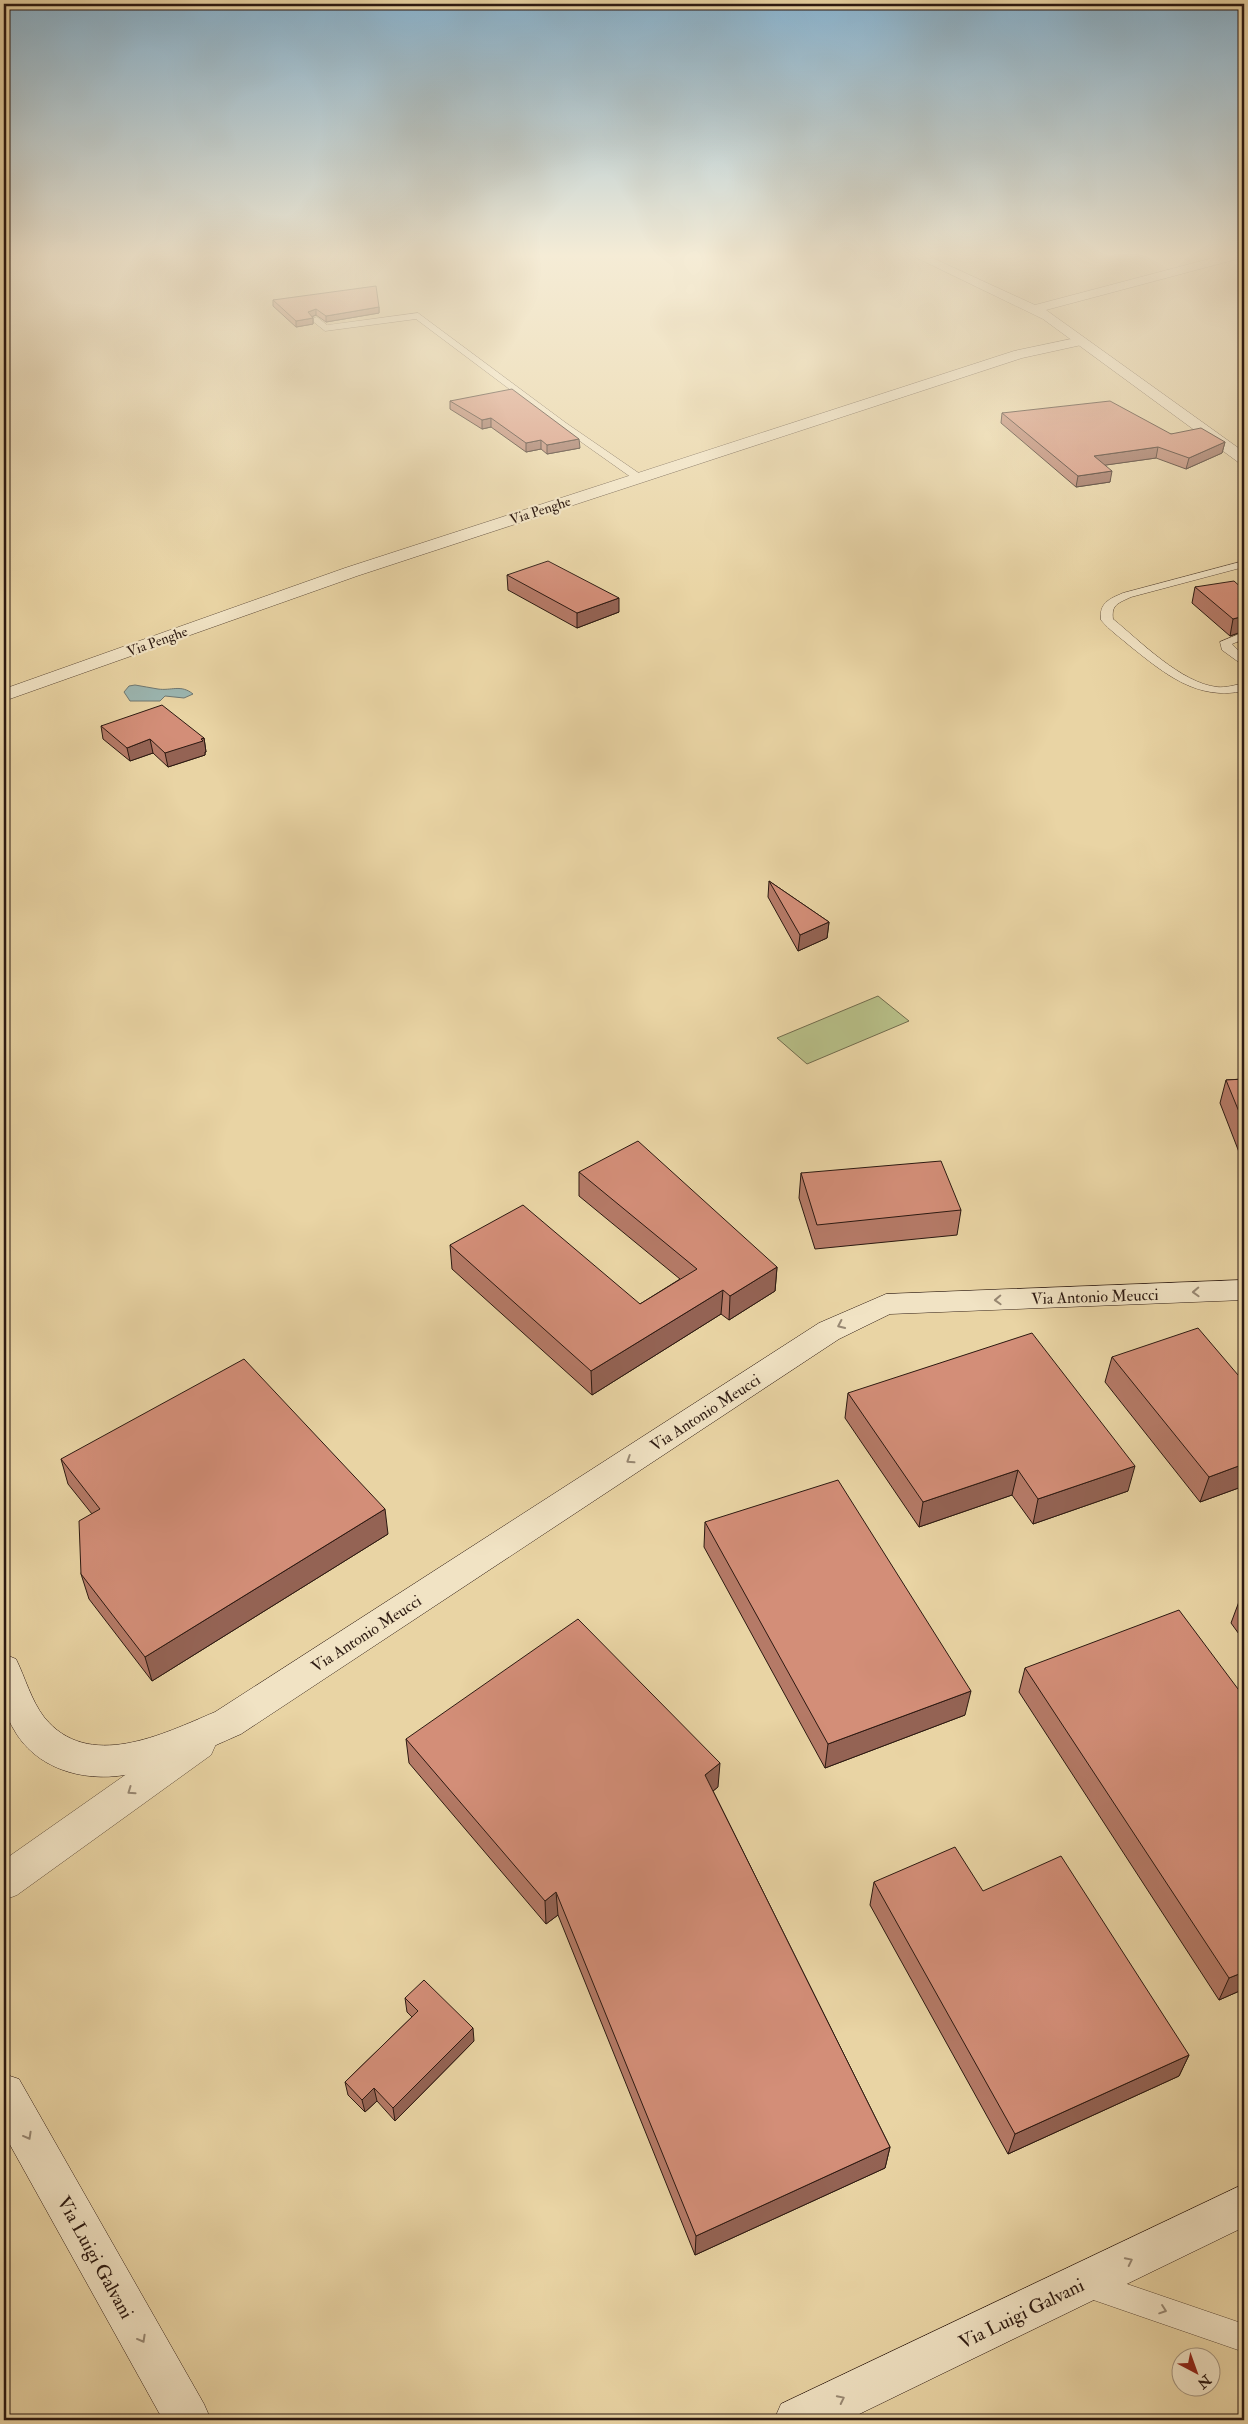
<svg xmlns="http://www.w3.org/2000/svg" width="1248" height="2424" viewBox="0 0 1248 2424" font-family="'IM FELL Double Pica',serif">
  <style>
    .green { fill: #b6bd86; stroke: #716b4c }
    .water { fill: #9bb6b1; stroke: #6f7771 }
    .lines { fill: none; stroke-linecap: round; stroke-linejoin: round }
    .service-casing { stroke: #5b4836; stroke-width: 1 }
    .minor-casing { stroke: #5b4836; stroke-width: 1 }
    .tertiary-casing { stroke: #5b4836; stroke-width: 1 }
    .secondary-casing { stroke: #2c1911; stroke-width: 1 }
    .service { fill: #f1e3c4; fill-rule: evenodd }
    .minor { fill: #f1e3c4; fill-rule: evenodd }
    .tertiary { fill: #f1e3c4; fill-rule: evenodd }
    .secondary { fill: #f1e3c4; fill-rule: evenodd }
    .wall { fill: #b57a67; stroke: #2c1911 }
    .shaded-wall { fill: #946354; stroke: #2c1911 }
    .building { fill: #d38e78; stroke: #2c1911 }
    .oneway { stroke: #988873 }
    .labels { text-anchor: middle; stroke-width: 4.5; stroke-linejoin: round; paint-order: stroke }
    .far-street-label { font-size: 14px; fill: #2c1911; stroke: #f1e3c4 }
    .street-label { font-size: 16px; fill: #2c1911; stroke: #f1e3c4 }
    .near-street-label { font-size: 19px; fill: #2c1911; stroke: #f1e3c4 }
  </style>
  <rect width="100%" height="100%" fill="#e9d4a4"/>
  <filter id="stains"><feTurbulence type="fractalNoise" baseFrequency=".004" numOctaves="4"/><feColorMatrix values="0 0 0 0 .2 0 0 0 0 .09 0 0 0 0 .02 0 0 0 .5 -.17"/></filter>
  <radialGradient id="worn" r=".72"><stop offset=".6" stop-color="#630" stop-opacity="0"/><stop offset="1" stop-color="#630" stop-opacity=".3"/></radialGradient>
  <!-- green -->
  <path class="green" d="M878 996 909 1021 807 1064 777 1038Z"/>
  <!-- water -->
  <path class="water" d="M135 685C143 686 150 688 158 689 171 691 181 684 193 694L184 698 165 696 160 701H130L124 692 129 686Z"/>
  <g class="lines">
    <defs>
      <path id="service" d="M418 313 566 423 643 476V480H635L560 427 416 319 325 331 310 319 317 317 327 325Z
        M1244 561V567L1131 597C1119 603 1111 604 1113 619 1140 641 1181 683 1217 687 1226 688 1235 685 1244 683V691C1197 701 1165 674 1130 646 1121 638 1109 630 1101 620 1099 603 1109 599 1123 593Z
        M1244 632V639L1232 644 1244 656V666L1222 650 1220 642Z
        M1089 2271 1244 2324V2352L1079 2295 1075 2285 1079 2275Z"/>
      <path id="minor" d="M1081 337 1088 341 1086 344 1022 358 357 576 4 701V689L345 568 1014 351Z
        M198 1728 211 1733 216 1744 211 1755 17 1895 4 1900V1860L185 1733Z"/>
      <path id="tertiary" d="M911 255H926L1035 305 1224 255H1243L1241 258 1046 310 1244 452V464L1238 462 1043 319Z"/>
      <path id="secondary" d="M1244 1280V1300L890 1314 839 1339 241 1734C204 1750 165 1770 125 1775 83 1782 35 1769 13 1728 10 1722 5 1714 4 1708 2 1691 3 1671 4 1654L16 1659C25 1677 31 1700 44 1717 88 1772 163 1734 215 1712L819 1323 886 1294Z
        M4 2074 19 2079 204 2404 211 2420H163L4 2134Z
        M1244 2184V2227L847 2420H774L781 2404Z"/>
    </defs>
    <!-- service casing -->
    <use href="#service" class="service-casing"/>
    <!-- minor casing -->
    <use href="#minor" class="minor-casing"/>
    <!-- tertiary casing -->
    <use href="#tertiary" class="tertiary-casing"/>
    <!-- secondary casing -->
    <use href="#secondary" class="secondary-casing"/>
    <!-- service -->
    <use href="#service" class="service"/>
    <!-- minor -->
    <use href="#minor" class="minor"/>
    <!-- tertiary -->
    <use href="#tertiary" class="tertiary"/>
    <!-- secondary -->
    <use href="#secondary" class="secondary"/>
  </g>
  <!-- wall -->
  <path class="wall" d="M273 300 379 307V313L326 322 316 315 312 317 313 318V324L296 327 273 306Z
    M450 401 580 448 547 454 541 449 526 452 491 427 482 429 450 409Z
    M1002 413 1171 434 1225 442 1222 453 1186 469 1156 458 1105 465 1110 482 1076 487 1001 423Z
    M507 575 619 612 577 628 508 590Z
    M1195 587 1244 590V648L1238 643 1241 632 1230 636 1192 603Z
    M101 726 204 738 206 752H205V755L168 767 153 753 130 761 103 739Z
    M769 881 829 922 827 938 798 951 768 897Z
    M1244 1079V1165L1220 1103 1226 1080Z
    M579 1172 777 1267 775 1291 729 1320 721 1314 592 1395 452 1269 450 1245 640 1304 680 1279 579 1196Z
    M801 1173 961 1210 957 1235 815 1249 799 1198Z
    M1112 1357 1244 1382V1486L1200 1502 1105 1382Z
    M848 1393 1128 1491 1033 1524 1012 1495 919 1527 845 1418Z
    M61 1459 388 1534 152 1681 89 1599 81 1574 92 1514 68 1484Z
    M705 1522 965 1715 825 1768 704 1547Z
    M1244 1597V1641L1231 1623 1240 1599Z
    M1025 1668 1244 1697V1989L1219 2000 1019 1692Z
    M406 1739 718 1787 713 1791 890 2147 885 2168 695 2255 558 1915 546 1924 409 1763Z
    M874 1882 983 1891 1189 2055 1179 2076 1008 2154 870 1905Z
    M405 1998 474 2041 395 2121 377 2101 365 2112 348 2095 345 2082 412 2017 407 2012Z"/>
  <!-- shaded-wall -->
  <path class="shaded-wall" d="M379 307V313L326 322V316Z
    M316 309V315L308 318V312Z
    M313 318V324L296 327V321Z
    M491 418V427L482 429V420Z
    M579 439 580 448 547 454V445Z
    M541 440V449L526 452V443Z
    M1225 442 1222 453 1186 469 1189 458Z
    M1158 447 1156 458 1092 467 1094 456Z
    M1112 471 1110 482 1076 487 1078 476Z
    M619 598V612L577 628V613Z
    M1244 616V628L1242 627 1241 632 1230 636 1233 619Z
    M204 738 206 752H205V755L168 767 165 753Z
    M150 739 153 753 130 761 127 748Z
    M829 922 827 938 798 951 800 935Z
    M777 1267 775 1291 729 1320 730 1296Z
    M723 1290 721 1314 592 1395 591 1371Z
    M1244 1464V1486L1200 1502 1209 1477Z
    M1135 1466 1128 1491 1033 1524 1038 1499Z
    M1018 1470 1012 1495 919 1527 923 1502Z
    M385 1509 388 1534 152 1681 145 1657Z
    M971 1691 965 1715 825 1768 828 1744Z
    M720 1763 718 1787 703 1799 705 1775Z
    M556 1892 558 1915 546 1924 545 1901Z
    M1244 1972V1989L1219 2000 1229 1978Z
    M473 2028 474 2041 395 2121 393 2108Z
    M1189 2055 1179 2076 1008 2154 1015 2134Z
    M374 2088 377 2101 365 2112 362 2100Z
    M890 2147 885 2168 695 2255 696 2236Z"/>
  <!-- building -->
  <path class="building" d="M376 286 379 307 326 316 316 309 308 312 313 318 296 321 273 300Z
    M512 389 579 439 547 445 541 440 526 443 491 418 482 420 450 401Z
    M1110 401 1171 434 1201 428 1225 442 1189 458 1158 447 1094 456 1112 471 1078 476 1002 413Z
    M548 561 619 598 577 613 507 575Z
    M1234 581 1244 590V616L1233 619 1195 587Z
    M162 705 204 738 201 739 203 741 165 753 150 739 127 748 101 726Z
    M769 881 829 922 800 935Z
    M1244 1079V1124L1226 1080Z
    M638 1141 777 1267 730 1296 723 1290 591 1371 450 1245 523 1205 640 1304 697 1269 579 1172Z
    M941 1161 961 1210 817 1225 801 1173Z
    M1198 1328 1244 1382V1464L1209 1477 1112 1357Z
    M1032 1333 1135 1466 1038 1499 1018 1470 923 1502 848 1393Z
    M244 1359 385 1509 145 1657 81 1574 79 1521 100 1509 61 1459Z
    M838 1480 971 1691 828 1744 705 1522Z
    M1244 1597V1604L1240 1599Z
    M1179 1610 1244 1697V1972L1229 1978 1025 1668Z
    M578 1619 720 1763 705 1775 890 2147 696 2236 556 1892 545 1901 406 1739Z
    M955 1847 983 1891 1061 1856 1189 2055 1015 2134 874 1882Z
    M424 1980 473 2028 393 2108 374 2088 362 2100 345 2082 418 2011 405 1998Z"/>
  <!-- one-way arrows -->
  <defs><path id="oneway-chevron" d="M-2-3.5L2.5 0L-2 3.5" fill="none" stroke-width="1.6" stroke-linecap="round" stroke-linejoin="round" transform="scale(1.25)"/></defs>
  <g class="oneway">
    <use href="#oneway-chevron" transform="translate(1196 1292) rotate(178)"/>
    <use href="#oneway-chevron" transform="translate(998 1300) rotate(178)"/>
    <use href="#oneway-chevron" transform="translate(841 1325) rotate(155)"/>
    <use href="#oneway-chevron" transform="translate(630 1460) rotate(147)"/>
    <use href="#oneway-chevron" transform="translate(131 1791) rotate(145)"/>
    <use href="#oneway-chevron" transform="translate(28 2136) rotate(61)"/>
    <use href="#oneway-chevron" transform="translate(1129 2261) rotate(-26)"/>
    <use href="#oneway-chevron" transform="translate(1163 2310) rotate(19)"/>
    <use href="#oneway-chevron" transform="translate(142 2339) rotate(61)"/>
    <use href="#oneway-chevron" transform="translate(841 2399) rotate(-26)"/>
  </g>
  <!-- sky -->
  <linearGradient id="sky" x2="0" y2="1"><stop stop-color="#89b5d2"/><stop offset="0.43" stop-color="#f5ecd6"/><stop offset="1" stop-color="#f5ecd6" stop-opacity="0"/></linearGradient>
  <rect width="1248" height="594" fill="url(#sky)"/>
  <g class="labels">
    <!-- far-street labels -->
    <g class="far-street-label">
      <text transform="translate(540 510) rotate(-18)" y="5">Via Penghe</text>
      <text transform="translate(157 641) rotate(-20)" y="5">Via Penghe</text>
    </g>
    <!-- street labels -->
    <g class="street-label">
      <text transform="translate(1095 1296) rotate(-2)" y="6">Via Antonio Meucci</text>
      <text transform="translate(705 1412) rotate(-33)" y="6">Via Antonio Meucci</text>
      <text transform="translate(366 1633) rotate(-33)" y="6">Via Antonio Meucci</text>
    </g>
    <!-- near-street labels -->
    <g class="near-street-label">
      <text transform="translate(96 2257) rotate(61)" y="7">Via Luigi Galvani</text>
      <text transform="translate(1021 2313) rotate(-26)" y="7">Via Luigi Galvani</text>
    </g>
  </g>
  <!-- margin -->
  <rect width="1248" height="2424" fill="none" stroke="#e9d4a4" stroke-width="20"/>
  <rect x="5" y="5" width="1238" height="2414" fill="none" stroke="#2c1911" stroke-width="2.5"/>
  <rect x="10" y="10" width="1228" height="2404" fill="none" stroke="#2c1911"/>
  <!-- north arrow -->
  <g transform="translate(1196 2372) rotate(139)"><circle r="24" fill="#f1e3c4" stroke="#a2927c"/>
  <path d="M0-4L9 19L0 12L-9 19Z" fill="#8f2418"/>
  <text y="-8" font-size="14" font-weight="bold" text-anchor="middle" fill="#2c1911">N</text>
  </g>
  <rect width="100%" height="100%" filter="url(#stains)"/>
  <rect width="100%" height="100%" fill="url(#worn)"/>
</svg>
